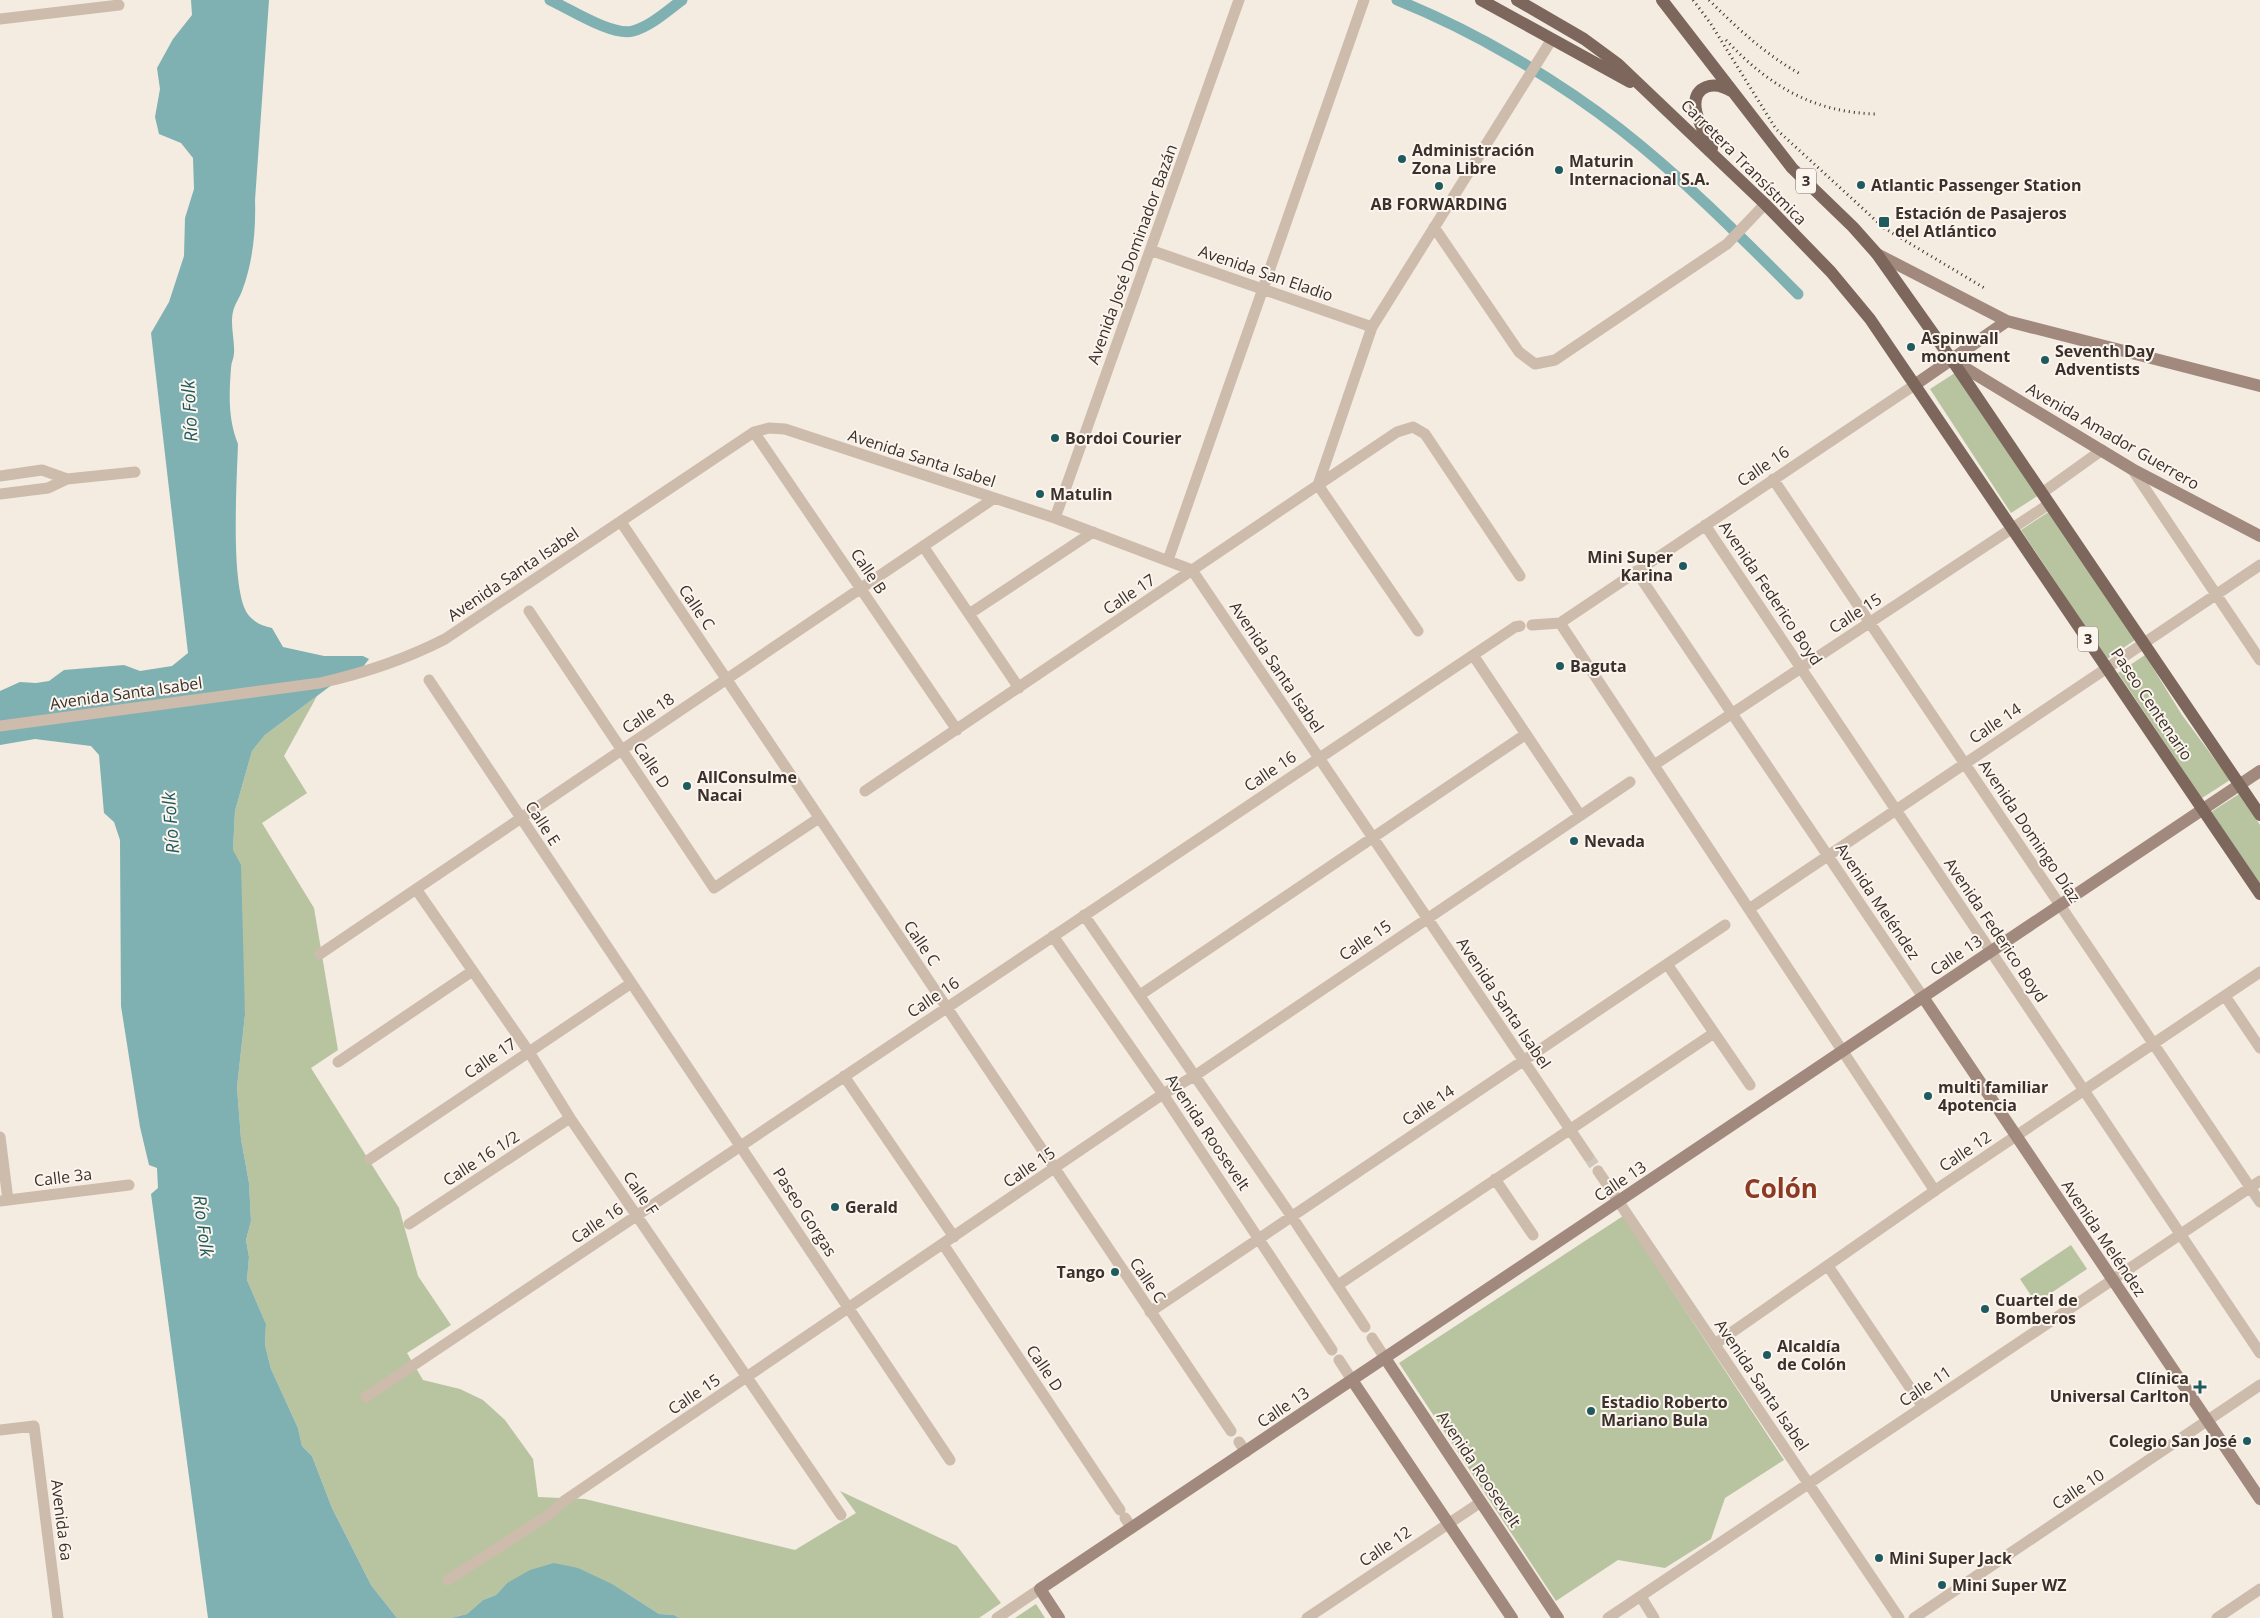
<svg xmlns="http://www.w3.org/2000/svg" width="2260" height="1618" viewBox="0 0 2260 1618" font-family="'Open Sans',sans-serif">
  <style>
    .green { fill: #b8c4a0 }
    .water { fill: #7fb0b2 }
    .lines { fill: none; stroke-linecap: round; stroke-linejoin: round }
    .canal { stroke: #7fb0b2; stroke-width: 11 }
    .street-tunnel { stroke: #cfc6bd; stroke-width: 11; stroke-dasharray: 11 5.5; stroke-linecap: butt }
    .street { stroke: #cdbbac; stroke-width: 11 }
    .secondary { stroke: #a18a7d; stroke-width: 12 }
    .primary { stroke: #7d675c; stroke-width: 12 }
    .rail { stroke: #3b302b; stroke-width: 3; stroke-dasharray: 1 4; stroke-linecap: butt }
    .poi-dot { fill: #1f5a5e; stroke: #fbf5ee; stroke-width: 2 }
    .labels { text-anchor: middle; stroke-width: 4; stroke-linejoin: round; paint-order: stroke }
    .shield { fill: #fbf5ee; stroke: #756b66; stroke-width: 1 }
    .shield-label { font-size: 15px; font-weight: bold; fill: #3b302b }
    .poi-label { font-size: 16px; font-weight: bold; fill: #3b302b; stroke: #fbf5ee; text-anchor: start }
    .street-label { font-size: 16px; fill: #3b302b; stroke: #fbf5ee }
    .water-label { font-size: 18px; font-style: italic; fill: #1f5a5e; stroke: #fbf5ee }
    .town-label { font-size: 26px; font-weight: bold; fill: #8c3b22; stroke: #fbf5ee }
  </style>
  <rect width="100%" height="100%" fill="#f4ebe1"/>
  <!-- green -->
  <path class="green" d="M1958 371 2039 495 2011 513 1930 389Z
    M2050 511 2135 640 2107 659 2021 530Z
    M2145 655 2182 715 2230 780 2202 798 2118 673Z
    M317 696 284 756 307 793 262 823 314 908 338 1050 311 1068 399 1208 418 1276 451 1325 407 1353 423 1380 460 1389 483 1400 505 1420 533 1459 538 1497 585 1499 795 1550 856 1513 840 1491 957 1546 1001 1603 979 1618H679L674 1615 659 1614 614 1585 507 1583 496 1595 483 1600 467 1614 451 1618H397L371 1585 332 1508 312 1456 302 1446 298 1428 271 1369 265 1345 266 1324 247 1280 249 1257 246 1240 251 1221 249 1183 241 1139 237 1087 245 1015 233 850 235 811 252 751 265 735Z
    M2239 794 2260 825V884L2211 812Z
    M1623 1216 1784 1460 1725 1498 1711 1539 1665 1568 1618 1560 1556 1601 1399 1363Z
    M2071 1245 2087 1269 2036 1303 2020 1279Z
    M1036 1604 1045 1618H1015Z"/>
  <!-- water -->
  <path class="water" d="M191 0H269L255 200C256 230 253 262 242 291 240 297 236 302 234 308 229 323 235 339 234 353 234 358 231 363 231 368 229 395 228 419 238 444 237 478 230 586 247 613 253 622 262 626 272 628L283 647 324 656H363L369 659 363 667 329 687 265 735 252 751 235 811 233 850 241 865 245 1015 237 1087 241 1139 249 1183 251 1221 246 1240 249 1257 247 1280 266 1324 265 1345 271 1369 298 1428 302 1446 312 1456 332 1508 371 1585 397 1618H208L151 1194 158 1188 157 1168 149 1165 140 1127 121 1006 120 840 114 822 104 813 99 755 91 746 35 739 0 745V691L20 682 36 683 49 681 64 670 124 665 140 671 172 666 188 653 151 333 169 302 184 256 185 218 194 189 193 158 181 143 159 134 155 117 160 89 157 68 173 39 192 15Z
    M554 1563 578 1568 614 1585 659 1614 674 1615 679 1618H451L467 1614 483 1600 496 1595 507 1583 530 1570Z"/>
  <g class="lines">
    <!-- canal -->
    <path class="canal" d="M550 0C570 9 613 37 633 31 651 26 667 11 682 0
      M1397 0C1474 31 1554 78 1620 129 1684 179 1741 237 1798 294"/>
    <!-- street-tunnel -->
    <path class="street-tunnel" d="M1588 1156 1598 1171"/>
    <!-- street -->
    <path class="street" d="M0 19 119 5
      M1434 227 1519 352 1535 364 1555 360 1727 244 1765 204
      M1150 250 1372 327
      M754 432 957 730
      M2132 469 2260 660
      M0 476 42 470 67 479
      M1773 479 2260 1202
      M2042 493 2102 450
      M0 494 48 488 67 479 135 472
      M1055 518 1239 0
      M621 522 1231 1431
      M1705 525 2260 1353
      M923 546 1019 688
      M1168 560 1364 0
      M1636 571 1923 997
      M529 611 714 888 819 818
      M969 614 1093 532
      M1560 623 1935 1191
      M1532 625 1560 623 1916 384
      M1418 631 1318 485 1372 327 1552 39
      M1473 655 1580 815
      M429 680C602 941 776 1201 950 1460
      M0 726 320 683C365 673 404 660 445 639L754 432 769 428 785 429 1055 518 1192 570 1588 1156
      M1654 765 2049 504
      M865 791 1318 485 1397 432 1413 427 1425 434 1520 576
      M416 889 529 1052 570 1118 841 1515
      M1749 909 2260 565
      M1084 915 1292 1217 1365 1327
      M1053 936 1163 1094 1332 1350
      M320 954 993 499
      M1667 964 1750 1085
      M1140 995 1526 734
      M2225 996 2260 1048
      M338 1062 471 972
      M844 1076 954 1237
      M0 1137 8 1200
      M370 1159 630 984
      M1598 1171 1899 1618
      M1495 1179 1533 1235
      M0 1201 129 1185
      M409 1224 570 1118
      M943 1244 1120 1510
      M1828 1266 1923 1407
      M1338 1285 1714 1033
      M1150 1312 1725 925
      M1372 1338 1385 1358
      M1715 1344 1943 1185 2260 972
      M1339 1360 1352 1380
      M366 1397 1515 627 1520 626
      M0 1430 34 1426 58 1618
      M1239 1442 1246 1452
      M1125 1518 1132 1528
      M448 1580 547 1516 564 1501 1163 1094 1196 1075 1630 782
      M1641 1597 1654 1618
      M997 1618 1040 1589
      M1307 1618 1481 1502
      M1608 1618 2260 1181
      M1914 1618 2260 1385
      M2217 1618 2260 1589"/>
    <!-- secondary -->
    <path class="secondary" d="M1877 254 2007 321 2260 386
      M1952 360 2132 469 2260 536
      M1916 384 2007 321
      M1923 997 2260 1499
      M1385 1358 1558 1618
      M1352 1380 1512 1618
      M1059 1618 1040 1589 2260 771"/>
    <!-- primary -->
    <path class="primary" d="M1481 0 1630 82
      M1517 0 1584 39 1618 64 1765 204 1831 272 1870 319 2260 894
      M1662 0 1792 168 1853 227 1877 254 1952 360 2260 815
      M1712 148C1705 134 1682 97 1706 87 1716 83 1725 87 1733 92"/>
    <!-- rail -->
    <path class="rail" d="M1693 0 1711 24 1776 129 1884 228 1986 289
      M1709 0C1738 29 1766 55 1802 75
      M1726 40C1769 86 1814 113 1878 114"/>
  </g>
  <!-- markers -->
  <g class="poi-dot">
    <circle cx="1402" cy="159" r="5"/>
    <circle cx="1559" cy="170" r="5"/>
    <circle cx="1861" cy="185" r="5"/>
    <circle cx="1439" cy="186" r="5"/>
    <rect x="1878" y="216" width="12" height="12" rx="2.5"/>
    <circle cx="1911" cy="347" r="5"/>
    <circle cx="2045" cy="360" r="5"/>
    <circle cx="1055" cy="438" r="5"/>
    <circle cx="1040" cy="494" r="5"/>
    <circle cx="1683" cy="566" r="5"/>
    <circle cx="1560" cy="666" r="5"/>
    <circle cx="687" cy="786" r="5"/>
    <circle cx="1574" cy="841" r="5"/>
    <circle cx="1928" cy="1096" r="5"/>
    <circle cx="835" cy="1207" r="5"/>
    <circle cx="1115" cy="1272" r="5"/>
    <circle cx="1985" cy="1309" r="5"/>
    <circle cx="1767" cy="1355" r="5"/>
    <path d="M2197.5 1379.5h5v5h5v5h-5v5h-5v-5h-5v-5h5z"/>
    <circle cx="1591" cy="1411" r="5"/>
    <circle cx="2247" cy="1441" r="5"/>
    <circle cx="1879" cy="1558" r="5"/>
    <circle cx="1942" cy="1585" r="5"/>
  </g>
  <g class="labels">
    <!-- shield labels -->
    <g class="shield">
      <rect x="1796" y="168.5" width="20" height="25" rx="4"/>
      <rect x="2078" y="626.5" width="20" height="25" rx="4"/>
    </g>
    <g class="shield-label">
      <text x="1806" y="186">3</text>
      <text x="2088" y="644">3</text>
    </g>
    <!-- poi labels -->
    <g class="poi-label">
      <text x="1412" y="156">Administración<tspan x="1412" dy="18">Zona Libre</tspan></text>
      <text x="1569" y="167">Maturin<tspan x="1569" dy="18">Internacional S.A.</tspan></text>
      <text x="1871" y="191">Atlantic Passenger Station</text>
      <text x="1439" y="210" text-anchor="middle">AB FORWARDING</text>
      <text x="1895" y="219">Estación de Pasajeros<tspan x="1895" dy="18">del Atlántico</tspan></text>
      <text x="1921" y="344">Aspinwall<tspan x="1921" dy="18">monument</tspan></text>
      <text x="2055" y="357">Seventh Day<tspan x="2055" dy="18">Adventists</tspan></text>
      <text x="1065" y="444">Bordoi Courier</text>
      <text x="1050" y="500">Matulin</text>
      <text x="1673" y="563" text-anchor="end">Mini Super<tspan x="1673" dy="18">Karina</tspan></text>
      <text x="1570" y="672">Baguta</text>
      <text x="697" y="783">AllConsulme<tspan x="697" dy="18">Nacai</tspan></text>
      <text x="1584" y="847">Nevada</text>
      <text x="1938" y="1093">multi familiar<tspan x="1938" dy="18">4potencia</tspan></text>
      <text x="845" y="1213">Gerald</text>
      <text x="1105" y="1278" text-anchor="end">Tango</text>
      <text x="1995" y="1306">Cuartel de<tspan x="1995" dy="18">Bomberos</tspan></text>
      <text x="1777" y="1352">Alcaldía<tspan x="1777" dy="18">de Colón</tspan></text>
      <text x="2189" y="1384" text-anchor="end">Clínica<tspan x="2189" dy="18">Universal Carlton</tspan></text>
      <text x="1601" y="1408">Estadio Roberto<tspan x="1601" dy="18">Mariano Bula</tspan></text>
      <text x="2237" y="1447" text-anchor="end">Colegio San José</text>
      <text x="1889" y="1564">Mini Super Jack</text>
      <text x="1952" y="1591">Mini Super WZ</text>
    </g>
    <!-- street labels -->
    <g class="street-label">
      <text transform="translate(1744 162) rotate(45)" y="6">Carretera Transístmica</text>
      <text transform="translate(1132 254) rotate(-70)" y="6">Avenida José Dominador Bazán</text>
      <text transform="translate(1266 273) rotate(19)" y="6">Avenida San Eladio</text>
      <text transform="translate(2113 436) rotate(30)" y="6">Avenida Amador Guerrero</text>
      <text transform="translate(922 458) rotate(18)" y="6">Avenida Santa Isabel</text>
      <text transform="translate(1763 466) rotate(-34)" y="6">Calle 16</text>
      <text transform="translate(869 571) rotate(56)" y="6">Calle B</text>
      <text transform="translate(513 574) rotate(-34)" y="6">Avenida Santa Isabel</text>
      <text transform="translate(1771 593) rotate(56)" y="6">Avenida Federico Boyd</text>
      <text transform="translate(1129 594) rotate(-34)" y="6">Calle 17</text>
      <text transform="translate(697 607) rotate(56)" y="6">Calle C</text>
      <text transform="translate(1855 613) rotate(-33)" y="6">Calle 15</text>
      <text transform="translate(1277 667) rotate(56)" y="6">Avenida Santa Isabel</text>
      <text transform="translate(126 693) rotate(-8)" y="6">Avenida Santa Isabel</text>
      <text transform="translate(2152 704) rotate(56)" y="6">Paseo Centenario</text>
      <text transform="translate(648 713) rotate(-34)" y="6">Calle 18</text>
      <text transform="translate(1995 723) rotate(-34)" y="6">Calle 14</text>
      <text transform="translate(652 765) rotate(56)" y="6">Calle D</text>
      <text transform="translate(1270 771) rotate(-34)" y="6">Calle 16</text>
      <text transform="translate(543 823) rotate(57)" y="6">Calle E</text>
      <text transform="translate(2030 831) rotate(56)" y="6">Avenida Domingo Díaz</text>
      <text transform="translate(1878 901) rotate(56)" y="6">Avenida Meléndez</text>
      <text transform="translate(1996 930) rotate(56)" y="6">Avenida Federico Boyd</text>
      <text transform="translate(1365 940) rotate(-34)" y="6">Calle 15</text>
      <text transform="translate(922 943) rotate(56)" y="6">Calle C</text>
      <text transform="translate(1956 955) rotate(-34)" y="6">Calle 13</text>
      <text transform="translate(933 997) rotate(-34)" y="6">Calle 16</text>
      <text transform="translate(1504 1003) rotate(56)" y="6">Avenida Santa Isabel</text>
      <text transform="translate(490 1058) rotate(-34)" y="6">Calle 17</text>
      <text transform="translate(1428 1105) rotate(-34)" y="6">Calle 14</text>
      <text transform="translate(1208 1132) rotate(56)" y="6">Avenida Roosevelt</text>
      <text transform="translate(1965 1151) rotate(-34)" y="6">Calle 12</text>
      <text transform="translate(481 1158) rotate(-33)" y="6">Calle 16 1/2</text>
      <text transform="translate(1029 1167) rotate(-34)" y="6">Calle 15</text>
      <text transform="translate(63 1177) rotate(-7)" y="6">Calle 3a</text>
      <text transform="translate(1620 1181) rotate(-34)" y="6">Calle 13</text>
      <text transform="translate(641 1193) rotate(56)" y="6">Calle F</text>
      <text transform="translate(805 1212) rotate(57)" y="6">Paseo Gorgas</text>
      <text transform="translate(597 1223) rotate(-34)" y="6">Calle 16</text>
      <text transform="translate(2104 1238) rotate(56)" y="6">Avenida Meléndez</text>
      <text transform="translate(1148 1280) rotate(56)" y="6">Calle C</text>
      <text transform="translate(1045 1368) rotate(56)" y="6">Calle D</text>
      <text transform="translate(1762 1385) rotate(56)" y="6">Avenida Santa Isabel</text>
      <text transform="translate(1925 1386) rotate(-34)" y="6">Calle 11</text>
      <text transform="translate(694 1394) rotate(-34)" y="6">Calle 15</text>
      <text transform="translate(1283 1407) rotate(-34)" y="6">Calle 13</text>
      <text transform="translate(1479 1469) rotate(56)" y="6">Avenida Roosevelt</text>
      <text transform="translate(2078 1489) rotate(-34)" y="6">Calle 10</text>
      <text transform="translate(62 1520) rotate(83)" y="6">Avenida 6a</text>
      <text transform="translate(1385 1546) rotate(-34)" y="6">Calle 12</text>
    </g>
    <!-- water labels -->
    <g class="water-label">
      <text transform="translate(190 411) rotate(-93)" y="6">Río Folk</text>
      <text transform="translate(171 823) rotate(-94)" y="6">Río Folk</text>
      <text transform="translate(203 1226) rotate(83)" y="6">Río Folk</text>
    </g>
    <!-- town labels -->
    <g class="town-label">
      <text x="1781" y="1198">Colón</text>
    </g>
  </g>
</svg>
